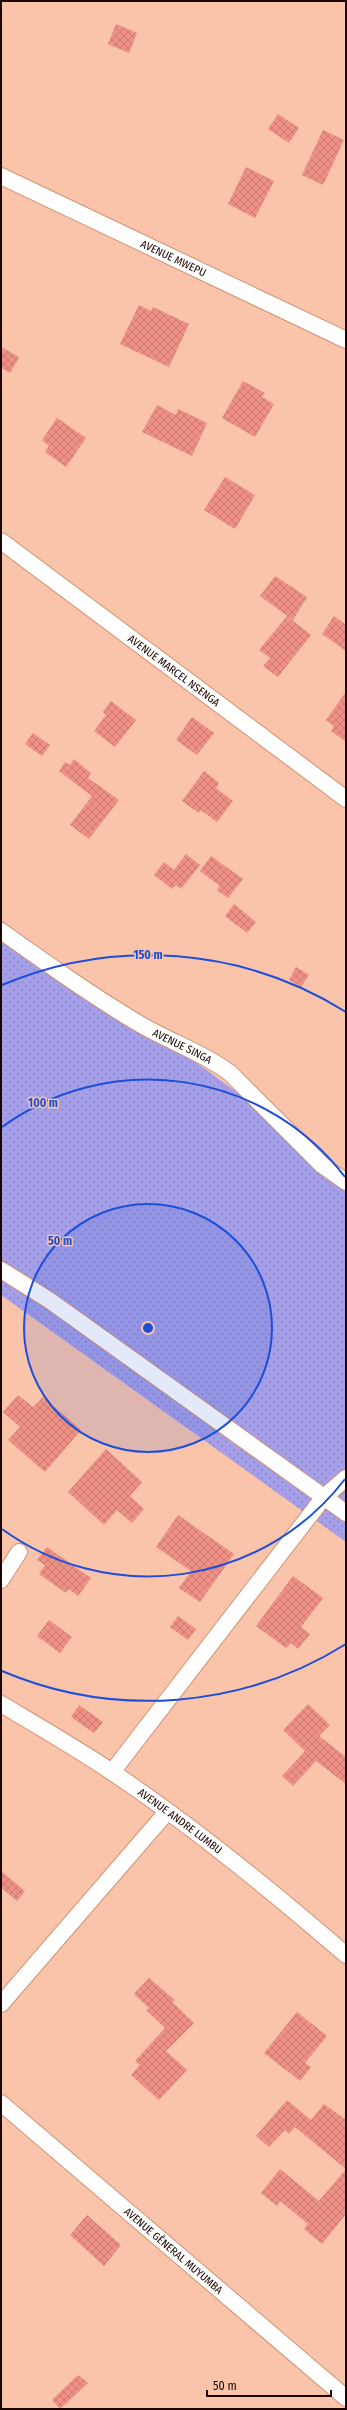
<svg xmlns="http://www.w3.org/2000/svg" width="347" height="2410" viewBox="0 0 347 2410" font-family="'Fira Sans Condensed',sans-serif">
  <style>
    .grass { fill: url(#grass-dots) }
    .building { fill: url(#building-cross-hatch) }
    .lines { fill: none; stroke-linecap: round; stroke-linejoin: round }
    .street-casing { stroke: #d29172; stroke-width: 18 }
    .street { stroke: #fff; stroke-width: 16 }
    .ring { fill: none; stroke: #1d4ed8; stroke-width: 2 }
    .labels { text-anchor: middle; stroke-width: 3; stroke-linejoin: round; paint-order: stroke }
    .street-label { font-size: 11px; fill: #1b0500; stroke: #fac4aa }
    .centre { fill: #1d4ed8; stroke: #fac4aa; stroke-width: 2 }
    .ring-label { font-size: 12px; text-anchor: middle; font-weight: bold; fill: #1d4ed8; stroke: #fac4aa; stroke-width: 3; stroke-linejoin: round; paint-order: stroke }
  </style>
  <defs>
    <pattern id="grass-dots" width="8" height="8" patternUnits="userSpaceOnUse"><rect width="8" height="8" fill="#a49fe8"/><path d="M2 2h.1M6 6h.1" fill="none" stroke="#8d87c5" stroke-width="1.8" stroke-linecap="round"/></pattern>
    <pattern id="building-cross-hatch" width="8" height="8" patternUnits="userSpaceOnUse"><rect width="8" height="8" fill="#ee9086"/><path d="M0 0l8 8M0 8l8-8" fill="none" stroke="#cc7b72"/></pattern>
  </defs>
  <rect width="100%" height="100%" fill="#fac4aa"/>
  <!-- grass -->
  <path class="grass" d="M1 920 346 1172V1542L1 1295Z"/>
  <!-- building -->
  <path class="building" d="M116 24 137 33 129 53 108 44Z
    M278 114 299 128 289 143 268 129Z
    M323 130 344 140 323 185 302 175Z
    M246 167 274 181 255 218 228 204Z
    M139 305 151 311 153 307 189 324 169 367 120 344Z
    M1 347 19 357 10 373 1 368Z
    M243 381 265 393 262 397 274 404 255 437 222 418Z
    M157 405 176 415 178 409 207 423 192 456 142 432Z
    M57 418 86 438 66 467 45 452 49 446 42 440Z
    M225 477 255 495 235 529 204 510Z
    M275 576 307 597 293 620 260 596Z
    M287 616 311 635 278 677 263 666 270 658 259 650Z
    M334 616 346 625V651L322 634Z
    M346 692V742L331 731 334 726 326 720Z
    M111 701 136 720 115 747 94 731 106 715 103 712Z
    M192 717 214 733 197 755 176 740Z
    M33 733 50 745 42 756 25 744Z
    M74 759 91 773 88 778 119 800 89 839 70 825 92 796 59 771 65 762 70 765Z
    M204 771 219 783 216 788 233 801 217 822 201 810 199 813 182 801Z
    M186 854 200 865 181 889 176 885 172 889 154 875 164 862 174 870Z
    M211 856 243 879 228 898 217 890 220 886 200 871Z
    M234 904 256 922 247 933 225 916Z
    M296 967 309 975 301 987 289 980Z
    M18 1395 33 1407 43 1397 81 1430 45 1472 8 1440 20 1427 3 1412Z
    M106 1449 142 1482 130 1496 144 1509 132 1523 117 1510 104 1525 68 1492Z
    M178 1515 234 1554 200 1602 179 1588 191 1571 156 1547Z
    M47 1547 91 1578 78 1596 69 1589 66 1593 39 1574 45 1565 37 1560Z
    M293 1576 323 1598 301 1627 310 1634 298 1649 291 1643 286 1648 256 1626Z
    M178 1616 196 1629 188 1640 170 1627Z
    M49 1620 72 1637 60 1653 37 1636Z
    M308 1704 330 1725 319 1736 346 1757V1784L316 1761 293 1786 282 1776 305 1751 283 1730Z
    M79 1705 103 1722 94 1733 71 1717Z
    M1 1871 25 1891 17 1901 1 1888Z
    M149 1978 175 2000 172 2002 194 2023 166 2051 187 2070 159 2100 131 2075 140 2065 135 2061 165 2028 146 2010 149 2008 134 1994Z
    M297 2012 327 2036 305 2063 311 2067 300 2081 264 2053Z
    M287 2100 311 2120 324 2104 346 2120V2169L295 2127 289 2134 285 2130 269 2147 256 2136Z
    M280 2169 319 2201 346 2169V2214L322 2244 304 2229 308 2224 280 2201 277 2206 261 2193Z
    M87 2215 121 2245 104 2266 70 2235Z
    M78 2375 88 2383 60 2409 52 2400Z"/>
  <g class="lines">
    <defs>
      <g id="street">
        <path id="s1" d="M1 176 346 340"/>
        <path id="s2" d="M1 541 346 799"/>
        <path id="s3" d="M1 931C46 963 91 995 138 1023 168 1041 202 1052 230 1073L322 1165 346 1182"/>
        <path d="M1 1270 49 1300 346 1513"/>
        <path d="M1 1580 19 1552"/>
        <path id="s4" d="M1 1704C38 1726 76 1748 112 1772 194 1827 271 1890 346 1955"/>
        <path d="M112 1772 324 1497 346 1478"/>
        <path d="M1 2004 167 1812"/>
        <path id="s5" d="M1 2103 346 2398"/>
      </g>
    </defs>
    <!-- street casing -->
    <use href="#street" class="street-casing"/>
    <!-- street -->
    <use href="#street" class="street"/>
  </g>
  <!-- distance rings -->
  <circle cx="148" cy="1328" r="124" fill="#1d4ed8" fill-opacity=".12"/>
  <g class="ring">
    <circle cx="148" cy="1328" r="124"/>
    <path d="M345 1479A248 248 0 0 1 2 1529M2 1127A248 248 0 0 1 345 1177"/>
    <path d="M346 1644A373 373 0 0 1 2 1671M2 985A373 373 0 0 1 346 1012"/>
  </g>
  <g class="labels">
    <!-- street labels -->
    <g class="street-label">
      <text dy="4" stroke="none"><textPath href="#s1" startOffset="191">AVENUE MWEPU</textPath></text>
      <text dy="4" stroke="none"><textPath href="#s2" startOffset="216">AVENUE MARCEL NSENGA</textPath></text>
      <text dy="4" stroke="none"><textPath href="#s3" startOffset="215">AVENUE SINGA</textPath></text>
      <text dy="4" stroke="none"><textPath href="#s4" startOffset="214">AVENUE ANDRE LUMBU</textPath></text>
      <text dy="4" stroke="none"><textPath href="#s5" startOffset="227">AVENUE GÉNERAL MUYUMBA</textPath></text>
    </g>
  </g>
  <circle cx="148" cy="1328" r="6" class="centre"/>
  <g class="ring-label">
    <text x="148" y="959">150 m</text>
    <text x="43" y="1107">100 m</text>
    <text x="60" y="1245">50 m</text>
  </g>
  <!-- border -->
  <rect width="347" height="2410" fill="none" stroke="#1b0500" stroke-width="4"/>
  <!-- scale -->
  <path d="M207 2390v6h124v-6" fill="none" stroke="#1b0500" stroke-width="2"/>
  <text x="213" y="2390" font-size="12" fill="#1b0500" stroke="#fac4aa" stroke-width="3" paint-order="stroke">50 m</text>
</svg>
